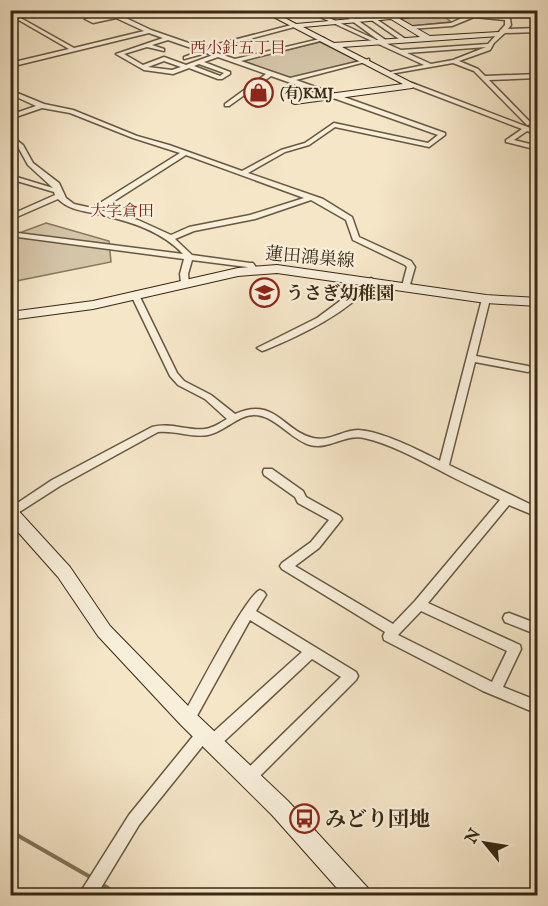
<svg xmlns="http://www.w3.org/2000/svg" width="548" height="906" viewBox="0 0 548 906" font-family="'IM FELL English','Noto Serif JP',serif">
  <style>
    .green { fill: #d5c6a9; stroke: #86775e; stroke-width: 1.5 }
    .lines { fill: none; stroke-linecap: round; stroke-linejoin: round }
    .stream { stroke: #83735a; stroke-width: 4 }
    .street-casing { stroke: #675840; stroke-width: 3 }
    .secondary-casing { stroke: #382813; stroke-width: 2 }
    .street { fill: #f8efdb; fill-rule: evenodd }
    .secondary { fill: #f8efdb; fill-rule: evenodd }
    .labels { text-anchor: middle; stroke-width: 4.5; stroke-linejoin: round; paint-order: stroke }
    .far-poi-label { font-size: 15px; font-weight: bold; fill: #382813; stroke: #f8efdb; text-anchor: start }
    .far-neighbourhood-label { font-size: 16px; fill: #7a1f14; stroke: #f8efdb }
    .street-label { font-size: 18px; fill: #382813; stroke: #f8efdb }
    .poi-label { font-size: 18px; font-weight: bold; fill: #382813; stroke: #f8efdb; text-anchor: start }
    .near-poi-label { font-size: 21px; font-weight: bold; fill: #382813; stroke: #f8efdb; text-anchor: start }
  </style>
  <rect width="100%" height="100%" fill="#f5e6c8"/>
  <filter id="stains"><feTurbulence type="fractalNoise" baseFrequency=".00333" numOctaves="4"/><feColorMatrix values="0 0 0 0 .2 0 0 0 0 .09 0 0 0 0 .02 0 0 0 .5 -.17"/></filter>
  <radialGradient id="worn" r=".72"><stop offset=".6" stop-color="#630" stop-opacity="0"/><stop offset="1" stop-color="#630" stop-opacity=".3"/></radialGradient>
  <!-- green -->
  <path class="green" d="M441 13 451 22 412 26 399 18Z
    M320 42 358 61 291 78 242 61Z
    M46 223 109 241 111 262 11 282V236Z"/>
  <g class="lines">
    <!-- stream -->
    <path class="stream" d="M10 831 92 878
      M100 883 120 896
      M434 896 440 890 445 896"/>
    <defs>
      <path id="street" d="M65 10H85L73 15Z
        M102 10H109L151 30 203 48 295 24 298 26 208 50 235 59 324 38V40L241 61 290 78 369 59V61L296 80 445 133V135L429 147 335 127 309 145 285 152 248 173 323 199 352 217 359 237 411 261 415 267 409 288H403L402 286 407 267 405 265 353 240 346 220 311 200 255 219 194 231 175 239 192 255 250 263H253L258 270 254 272 247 267 192 260 188 274 189 283 185 286 181 283 180 274 184 259 10 236V232L183 254C162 231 131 222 102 215 86 211 70 211 58 199L10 220V215L55 195 54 192 10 179V175L53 188 28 165 18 147 10 141V135L23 145 33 163 59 183 66 198 74 204 92 208 180 153 133 138 70 113 42 108 10 119V115L36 106 10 94V90L44 104 73 110 137 136 169 145 242 171 281 150 305 143 334 123 428 143 438 135 271 76 229 106H225V104L266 74 218 57 204 62 230 72V74L222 79H218L189 68 173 74 144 70 116 54 163 38 149 33 10 67V63L69 49 10 15V12L74 48 144 31 116 18 93 23 85 19 106 13ZM110 15H112L93 19ZM168 40 200 51 184 57V59L206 53 213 55 186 65 164 57 143 65 124 54 147 47 164 51V49L152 45ZM164 61 181 67 172 70 148 67ZM199 64 224 73 220 76 194 66ZM186 155 304 198 250 215 189 227 171 235 138 220 100 210Z
        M305 10H312L381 42 337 10H343L387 41 383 42 401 50 488 44 505 25V20L474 17 452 26 409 29 406 27 451 23 473 13 505 17 509 10H514L510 19 511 25 508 29 538 28V32L505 33 494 43 490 50 459 61 478 69 485 76 538 74V78L489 80 532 124 527 125 474 71 453 63 390 74V72L424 65ZM486 47 453 60 431 64 407 53Z
        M357 10H363L407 40 402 41Z
        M442 10H463L393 19 390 17Z
        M412 83 538 131V135L527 131 514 140 538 146V150L506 142V140L522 129 410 86 409 85Z
        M371 278 375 281C347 313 304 334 265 350L262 351 257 348 317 318Z
        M135 292 139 295 177 373 184 381 211 395 235 414C275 396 283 431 313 438 329 442 343 430 358 430 381 431 419 450 440 461L482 299 486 296 489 297 490 299 476 356 528 366 533 369 528 372 475 362 449 465 538 508V517L509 505 428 603 520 645 521 649 503 687 538 701V714L483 691 384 640 383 636 385 632 282 569 280 566 282 563 311 542 329 520 298 503 295 497 264 475 263 472 264 469H272L303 491 306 497 340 516 342 519 319 548 295 566 393 624 415 601 500 500C480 490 459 481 439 470 416 458 390 444 364 438 345 434 329 450 310 445 290 439 275 415 254 415 238 415 224 432 208 435 192 438 175 430 158 432L60 486 10 518V508L52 480 152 427C171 422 187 431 205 429 213 428 220 423 227 419L205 399 178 385 170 376 131 295ZM421 611 507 651 492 682 398 635Z
        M260 590 264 592 266 595 256 611 356 672 358 676 356 680 253 783 248 785 243 783 241 778 243 773 341 677 312 659 217 748 212 749 207 748 205 743 139 825 96 896H78L129 815 198 730 203 729 208 730 209 736 302 652 250 620 193 723 188 725 183 723 181 719 183 715C196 694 245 596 260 590Z
        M509 613 538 624V635L505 622 503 618 505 614Z"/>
      <path id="secondary" d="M260 10H270L296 24 385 16 382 13 386 11 430 36 499 32 503 34 499 36 342 47 416 85 412 88 295 104 292 103V99L403 84ZM391 19 420 37 334 43 303 27Z
        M533 10H538V13Z
        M277 265 486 295 538 298V306L486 303 277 273 238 276 93 309 10 320V312L93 301 238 268Z
        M10 506 16 508 70 567 110 626 195 713 288 801 368 888 371 896H344L272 815 181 725 98 636 58 577 10 523Z"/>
    </defs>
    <!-- street casing -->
    <use href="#street" class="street-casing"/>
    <!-- secondary casing -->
    <use href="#secondary" class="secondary-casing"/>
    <!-- street -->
    <use href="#street" class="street"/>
    <!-- secondary -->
    <use href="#secondary" class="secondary"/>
  </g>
  <!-- icons -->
  <defs>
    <symbol id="shop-ring" viewBox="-11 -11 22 22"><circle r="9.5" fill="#f8efdb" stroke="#8f2418" stroke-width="1.5"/><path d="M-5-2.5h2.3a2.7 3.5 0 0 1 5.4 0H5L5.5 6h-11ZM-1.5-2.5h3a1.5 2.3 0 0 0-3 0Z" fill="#8f2418"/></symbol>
    <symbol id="school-ring" viewBox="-11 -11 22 22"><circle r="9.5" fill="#f8efdb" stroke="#8f2418" stroke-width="1.5"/><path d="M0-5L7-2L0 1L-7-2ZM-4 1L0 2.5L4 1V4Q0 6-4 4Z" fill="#8f2418"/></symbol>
    <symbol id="bus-ring" viewBox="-11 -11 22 22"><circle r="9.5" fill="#f8efdb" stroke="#8f2418" stroke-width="1.5"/><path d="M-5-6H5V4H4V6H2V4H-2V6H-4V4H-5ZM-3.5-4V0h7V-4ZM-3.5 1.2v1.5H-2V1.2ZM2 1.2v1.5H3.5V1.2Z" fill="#8f2418"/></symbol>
  </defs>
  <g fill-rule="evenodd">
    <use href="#shop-ring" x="242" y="76" width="33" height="33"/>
    <use href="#school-ring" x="248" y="276" width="33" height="33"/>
    <use href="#bus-ring" x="288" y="802" width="33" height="33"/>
  </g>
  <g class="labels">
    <!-- far-poi labels -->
    <g class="far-poi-label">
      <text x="280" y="98">(有)KMJ</text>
    </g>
    <!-- far-neighbourhood labels -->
    <g class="far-neighbourhood-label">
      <text x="238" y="53">西小針五丁目</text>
      <text x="122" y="216">大字倉田</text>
    </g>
    <!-- street labels -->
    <g class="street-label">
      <text transform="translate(310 257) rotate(5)" y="6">蓮田鴻巣線</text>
    </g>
    <!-- poi labels -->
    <g class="poi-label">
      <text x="286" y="299">うさぎ幼稚園</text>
    </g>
    <!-- near-poi labels -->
    <g class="near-poi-label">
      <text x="325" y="826">みどり団地</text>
    </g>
  </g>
  <!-- margin -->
  <rect width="548" height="906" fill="none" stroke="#f5e6c8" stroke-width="36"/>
  <rect x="12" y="12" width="524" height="882" fill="none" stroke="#382813" stroke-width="3"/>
  <rect x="18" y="18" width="512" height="870" fill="none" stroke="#382813" stroke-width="1.5"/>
  <!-- north arrow -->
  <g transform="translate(485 843) rotate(300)" stroke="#f8efdb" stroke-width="4.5" paint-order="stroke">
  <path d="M0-4.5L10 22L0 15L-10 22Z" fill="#382813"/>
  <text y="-9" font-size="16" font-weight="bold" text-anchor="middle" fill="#382813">N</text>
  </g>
  <rect width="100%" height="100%" filter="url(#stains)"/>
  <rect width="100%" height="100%" fill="url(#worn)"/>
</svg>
